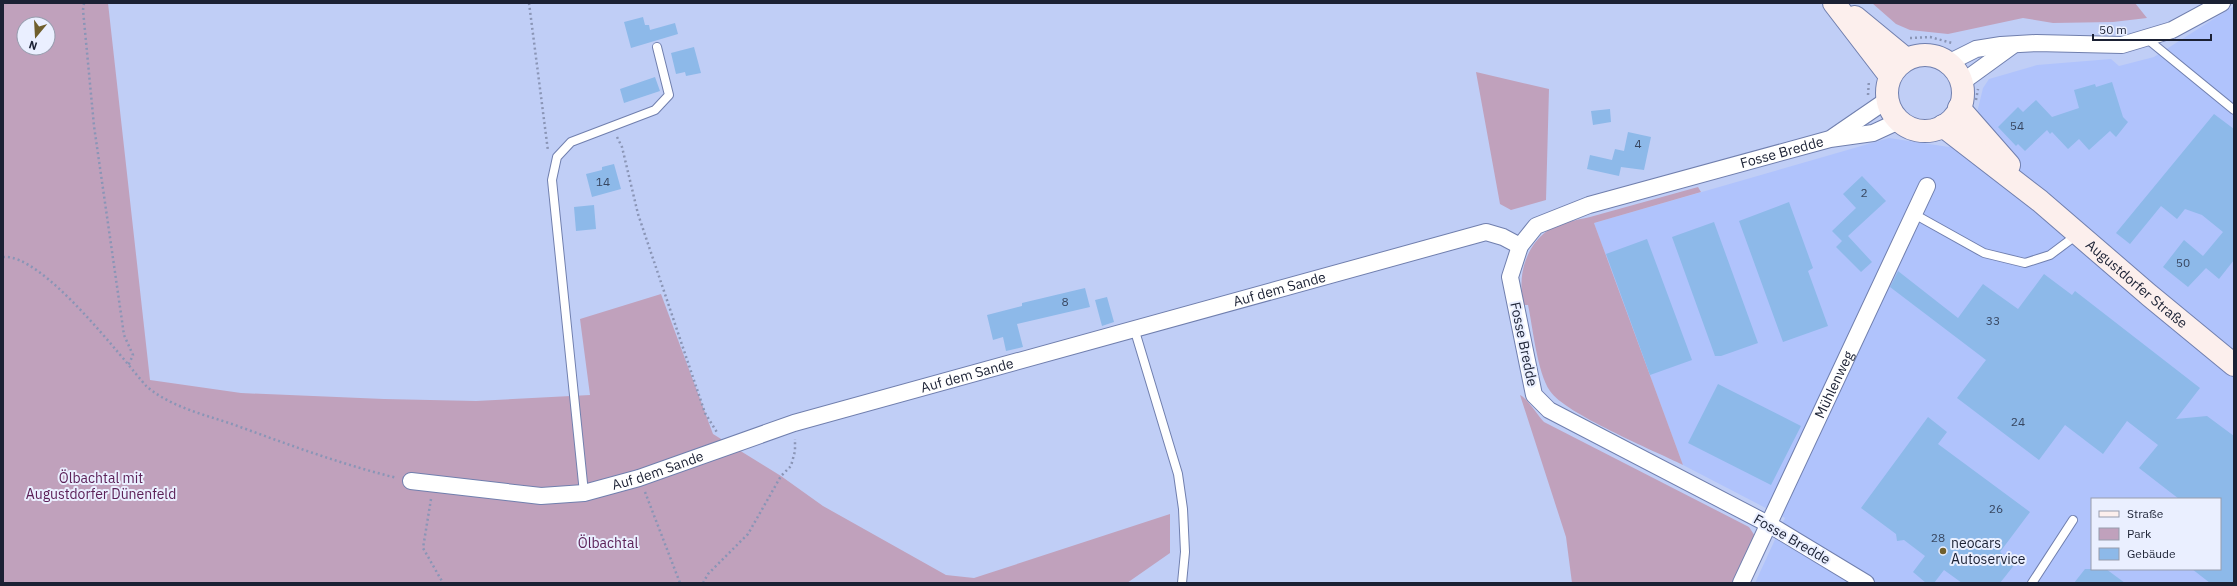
<svg xmlns="http://www.w3.org/2000/svg" width="2237" height="586" viewBox="0 0 2237 586" font-family="'IBM Plex Sans',sans-serif">
  <style>
    .built { fill: #b0c3fc; fill-rule: evenodd }
    .green { fill: #c0a1bc; fill-rule: evenodd }
    .building { fill: #8db9e9 }
    .lines { fill: none; stroke-linecap: round; stroke-linejoin: round }
    .service-casing { stroke: #707fae; stroke-width: 10 }
    .minor-casing { stroke: #707fae; stroke-width: 18 }
    .secondary-casing { stroke: #707fae; stroke-width: 24 }
    .path { stroke: #8a95b6; stroke-width: 2.5; stroke-dasharray: 2 3; stroke-linecap: butt }
    .service { stroke: #fff; stroke-width: 8 }
    .minor { stroke: #fff; stroke-width: 16 }
    .secondary { stroke: #fcefed; stroke-width: 22 }
    .poi-dot { fill: #705f2d; stroke: #eaefff; stroke-width: 1.5 }
    .labels { text-anchor: middle; stroke-width: 4; stroke-linejoin: round; paint-order: stroke }
    .number-label { font-size: 12px; fill: #384761 }
    .street-label { font-size: 14px; fill: #1b2134; stroke: #eaefff }
    .park-label { font-size: 14px; fill: #5c2158; stroke: #eaefff }
    .poi-label { font-size: 14px; fill: #1b2134; stroke: #eaefff; text-anchor: start }
  </style>
  <rect width="100%" height="100%" fill="#c0cef6"/>
  <!-- built -->
  <path class="built" d="M2234 6V583H1755L1785 518 1683 465 1594 223 1889 138 1949 147 1976 117 1983 88 1989 79 2037 65 2111 59 2119 66 2154 57ZM2092 499H2220V569H2092Z"/>
  <!-- green -->
  <path class="green" d="M3 3H108L150 380 241 393 384 399 476 401 590 395 580 319 661 294 713 434 781 476 823 506 946 575 974 578 1170 514V553L1127 583H3ZM24 24H48V48H24Z
    M1872 3H2135L2147 18 2113 22 2053 23 2023 18 1948 34 1910 30 1896 24Z
    M1476 72 1549 89 1546 200 1511 210 1500 204Z
    M1698 187 1701 192 1594 223 1683 465C1655 451 1564 413 1550 391 1537 372 1533 328 1528 305H1524C1517 279 1524 248 1547 231 1557 223 1577 220 1590 217 1626 207 1662 197 1698 187Z
    M1520 395C1527 398 1538 416 1544 422L1749 527 1757 539 1739 583H1572L1566 537Z"/>
  <!-- building -->
  <path class="building" d="M643 17 645 25H649L650 30 675 23 678 34 631 48 624 22Z
    M694 47 701 73 686 76 685 72 676 74 671 53Z
    M655 77 660 91 624 103 620 89Z
    M2112 82 2123 117 2128 122 2116 137 2110 131 2089 150 2079 139 2068 149 2052 132 2050 134 2047 130 2025 151 2018 144 2016 146 1998 127 2018 107 2023 112 2036 100 2052 117 2079 108 2074 90 2095 84 2096 87Z
    M1610 109 1611 122 1593 125 1591 111Z
    M2214 114 2234 129V260L2219 279 2206 268 2188 287 2163 267 2184 240 2203 256 2223 232 2202 215 2185 209 2177 219 2161 206 2130 244 2116 233Z
    M1628 132 1651 137 1644 170 1621 167 1619 176 1587 169 1590 155 1612 160 1615 149 1624 151Z
    M614 164 621 189 592 197 586 174 602 170V167Z
    M1862 176 1886 201 1848 236 1872 262 1861 272 1836 247 1842 241 1832 231 1856 208 1843 194Z
    M1789 202 1813 268 1808 271 1828 326 1783 342 1739 221Z
    M594 205 596 229 576 231 574 207Z
    M1714 222 1758 343 1721 356H1715L1672 237Z
    M1647 239 1692 360 1650 375 1606 254Z
    M1898 271 1958 318 1983 284 2018 309 2044 274 2072 295 2075 291 2200 388 2176 419 2207 416 2234 436V583H2210L2192 569H2220V499H2179L2139 468 2158 445 2127 421 2103 454 2065 425 2039 460 1961 401 1957 398 1986 360 1890 287Z
    M1085 288 1090 307 1017 324 1023 347 1006 351 1003 337 993 340 987 315 1022 306V303Z
    M1107 297 1114 322 1102 326 1095 300Z
    M1718 384 1801 426 1771 485 1688 443Z
    M1928 417 1947 432 1938 444 2030 512 2000 552 2015 564 2000 583H1962L1944 570 1934 583H1926L1913 572 1925 556 1904 540 1897 541 1896 534 1861 508Z
    M2085 569H2106L2125 583H2074Z"/>
  <g class="lines">
    <defs>
      <path id="service" d="M2146 38 2234 110
        M1914 214 1984 253 2025 263 2050 255 2078 234
        M1134 328 1178 474 1183 509 1185 552 1182 583
        M584 493 552 180 557 157 571 142 655 110 669 95 657 47
        M2032 583 2073 520"/>
      <g id="minor">
        <path d="M1948 63 1976 49 2001 45 2036 43 2122 45 2172 30 2222 3"/>
        <path d="M1961 83 2012 46"/>
        <path d="M1833 137 1887 100"/>
        <path id="s1" d="M411 481 541 496 584 493 639 478 794 423 1486 232 1503 237 1520 246"/>
        <path id="s2" d="M1741 583 1927 186"/>
        <path id="s3" d="M1866 583 1770 525 1549 410 1534 395 1510 277 1520 246 1536 226 1589 205 1830 139 1873 133 1899 121"/>
      </g>
      <g id="secondary">
        <path d="M1834 3 1890 76"/>
        <path d="M1855 17 1906 59"/>
        <circle cx="1925" cy="93" r="38"/>
        <path d="M1959 108 2009 165"/>
        <path id="s4" d="M1943 126 2040 201 2149 295 2234 365"/>
      </g>
    </defs>
    <!-- service casing -->
    <use href="#service" class="service-casing"/>
    <!-- minor casing -->
    <use href="#minor" class="minor-casing"/>
    <!-- secondary casing -->
    <use href="#secondary" class="secondary-casing"/>
    <!-- path -->
    <path class="path" d="M84 3 83 10 94 126 124 335 133 355 128 366
      M529 3 548 151
      M1910 38 1930 37 1952 43
      M1868 95 1869 80
      M1976 100 1978 89
      M617 137 622 147 638 214 705 413 718 434
      M3 257C42 253 121 357 147 387 172 407 202 414 232 424 287 444 340 464 397 478
      M645 492 680 583
      M431 499 423 548 443 583
      M703 583 708 574 748 534 781 476 791 466 795 451V439"/>
    <!-- service -->
    <use href="#service" class="service"/>
    <!-- minor -->
    <use href="#minor" class="minor"/>
    <!-- secondary -->
    <use href="#secondary" class="secondary"/>
  </g>
  <!-- markers -->
  <circle class="poi-dot" cx="1943" cy="551" r="4"/>
  <g class="labels">
    <!-- number labels -->
    <g class="number-label">
      <text x="2017" y="130">54</text>
      <text x="1638" y="148">4</text>
      <text x="603" y="186">14</text>
      <text x="1864" y="197">2</text>
      <text x="2183" y="267">50</text>
      <text x="1065" y="306">8</text>
      <text x="1993" y="325">33</text>
      <text x="2018" y="426">24</text>
      <text x="1996" y="513">26</text>
      <text x="1938" y="542">28</text>
    </g>
    <!-- street labels -->
    <g class="street-label">
      <text dy="5" stroke="none"><textPath href="#s3" startOffset="818">Fosse Bredde</textPath></text>
      <text dy="5" stroke="none"><textPath href="#s4" startOffset="250">Augustdorfer Straße</textPath></text>
      <text dy="5" stroke="none"><textPath href="#s1" startOffset="899">Auf dem Sande</textPath></text>
      <text transform="translate(1524 344) rotate(78)" y="5">Fosse Bredde</text>
      <text dy="5" stroke="none"><textPath href="#s1" startOffset="575">Auf dem Sande</textPath></text>
      <text dy="5" stroke="none"><textPath href="#s2" startOffset="219">Mühlenweg</textPath></text>
      <text dy="5" stroke="none"><textPath href="#s1" startOffset="251">Auf dem Sande</textPath></text>
      <text transform="translate(1792 539) rotate(30)" y="5">Fosse Bredde</text>
    </g>
    <!-- park labels -->
    <g class="park-label">
      <text x="101" y="483">Ölbachtal mit<tspan x="101" dy="16">Augustdorfer Dünenfeld</tspan></text>
      <text x="608" y="548">Ölbachtal</text>
    </g>
    <!-- poi labels -->
    <g class="poi-label">
      <text x="1951" y="548">neocars<tspan x="1951" dy="16">Autoservice</tspan></text>
    </g>
  </g>
  <!-- border -->
  <rect width="2237" height="586" fill="none" stroke="#1b2134" stroke-width="8"/>
  <!-- legend -->
  <rect x="2091" y="498" width="130" height="72" fill="#eaefff" stroke="#979dae"/>
  <rect x="2099" y="511" width="20" height="6" fill="#fcefed" stroke="#979dae"/>
  <text x="2127" y="518" font-size="12" fill="#1b2134">Straße</text>
  <rect x="2099" y="528" width="20" height="12" fill="#c0a1bc" stroke="#979dae"/>
  <text x="2127" y="538" font-size="12" fill="#1b2134">Park</text>
  <rect x="2099" y="548" width="20" height="12" fill="#8db9e9" stroke="#979dae"/>
  <text x="2127" y="558" font-size="12" fill="#1b2134">Gebäude</text>
  <!-- north arrow -->
  <g transform="translate(36 36) rotate(198)"><circle r="19" fill="#eaefff" stroke="#979dae"/>
  <path d="M0-3L7 15L0 10L-7 15Z" fill="#705f2d"/>
  <text y="-6" font-size="11" font-weight="bold" text-anchor="middle" fill="#1b2134">N</text>
  </g>
  <!-- scale -->
  <path d="M2093 34v6h118v-6" fill="none" stroke="#1b2134" stroke-width="2"/>
  <text x="2099" y="34" font-size="12" fill="#1b2134" stroke="#eaefff" stroke-width="3" paint-order="stroke">50 m</text>
</svg>
